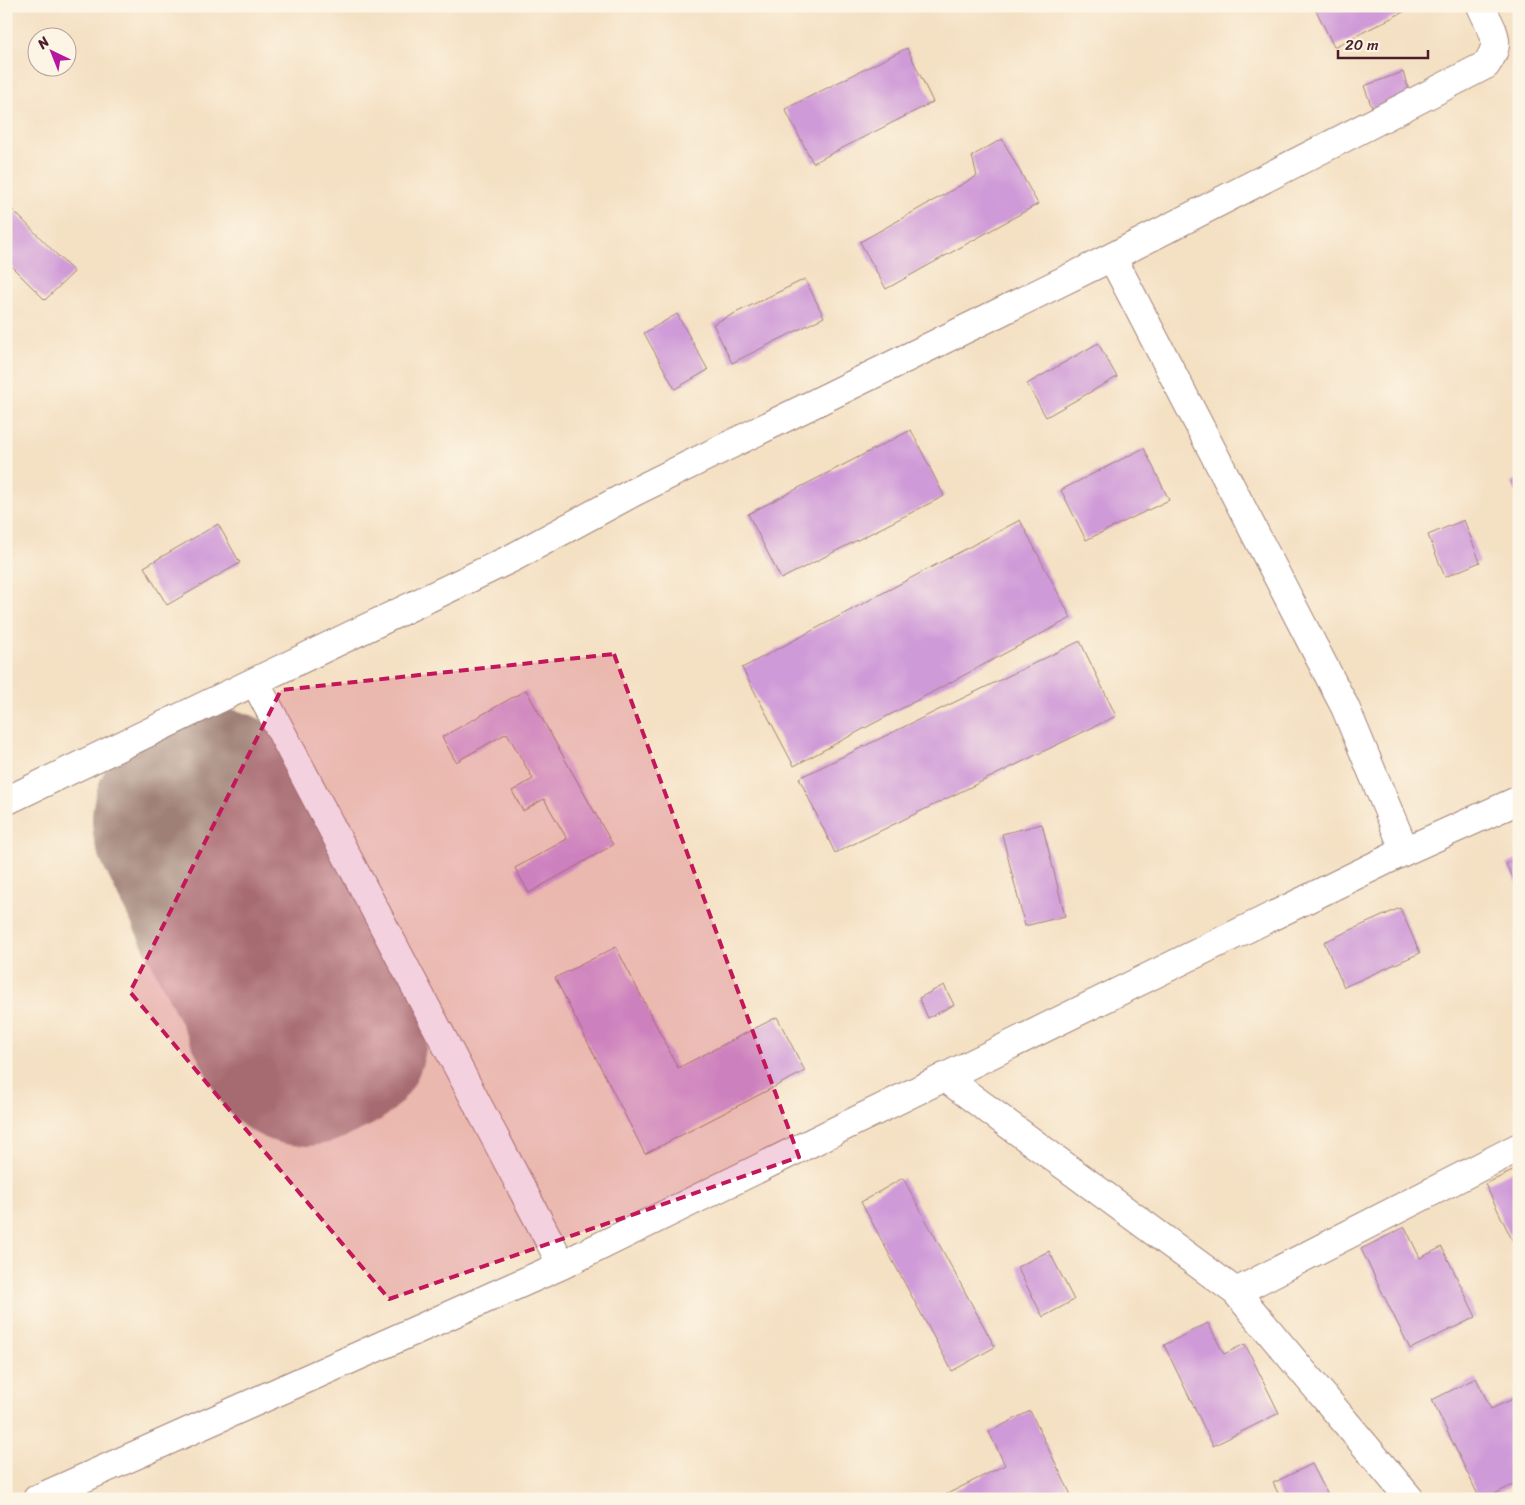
<svg xmlns="http://www.w3.org/2000/svg" width="1525" height="1505" viewBox="0 0 1525 1505" font-family="Sriracha,sans-serif">
  <style>
    .lines { fill: none; stroke-linecap: round; stroke-linejoin: round }
    .runway { stroke: #9f8077; stroke-width: 202 }
    .building { fill: #cf9ad8 }
    .minor-casing { stroke: #9f8077; stroke-width: 30 }
    .minor { stroke: #fff; stroke-width: 28 }
    .marked { fill: #c2185b; fill-opacity: 0.2; stroke: #c2185b; stroke-width: 4; stroke-dasharray: 10 6; stroke-linejoin: round }
  </style>
  <rect width="100%" height="100%" fill="#fcf5e5"/>
  <filter id="ink" filterUnits="userSpaceOnUse"><feTurbulence type="fractalNoise" baseFrequency=".02" numOctaves="2"/><feDisplacementMap in="SourceGraphic" scale="10" xChannelSelector="R" yChannelSelector="G"/><feConvolveMatrix kernelMatrix="1 2 1 2 8 2 1 2 1" color-interpolation-filters="sRGB"/></filter>
  <filter id="wash" filterUnits="userSpaceOnUse"><feTurbulence type="fractalNoise" baseFrequency=".0096" numOctaves="4" result="noise"/><feDisplacementMap in="SourceGraphic" scale="20" xChannelSelector="R" yChannelSelector="G"/><feGaussianBlur stdDeviation="1.12" result="paint"/><feColorMatrix in="noise" values="0 0 0 0 0 0 0 0 0 0 0 0 0 0 0 0 0 1.4 0 .05"/><feComposite in="paint" operator="in"/></filter>
  <g filter="url(#wash)">
    <rect width="100%" height="100%" fill="#f4e0c3"/>
    <g class="lines">
      <!-- runway -->
      <path class="runway" d="M214 809 326 1035 304 1045 193 820Z"/>
    </g>
    <g id="blocks">
      <!-- building -->
      <path class="building" d="M1314 6H1415L1334 47Z
        M907 48 933 102 813 163 785 109Z
        M1403 72 1411 96 1373 110 1364 86Z
        M1002 139 1038 204 886 289 860 242 977 176 972 156Z
        M6 203 74 272 45 300 6 261Z
        M805 279 824 317 732 363 713 324Z
        M677 314 708 370 675 389 644 333Z
        M1098 343 1117 377 1046 417 1027 384Z
        M911 430 944 496 781 579 748 514Z
        M1144 448 1169 500 1086 540 1061 490Z
        M1519 478V497L1511 482Z
        M1020 520 1071 618 794 766 742 668Z
        M1464 520 1480 562 1445 577 1428 535Z
        M218 524 240 563 167 605 144 567Z
        M1080 641 1116 716 835 853 799 778Z
        M526 690 613 845 529 893 515 868 567 839 544 799 523 811 512 791 533 779 507 733 456 762 442 737Z
        M1042 824 1065 916 1025 926 1002 834Z
        M1519 858V888L1506 864Z
        M1400 908 1420 953 1344 987 1324 942Z
        M616 947 678 1068 777 1017 805 1071 645 1154 555 978Z
        M944 985 954 1005 928 1018 919 998Z
        M1519 1168V1254L1485 1184Z
        M903 1178 995 1347 952 1371 861 1202Z
        M1405 1227 1420 1258 1442 1247 1476 1317 1410 1349 1361 1249Z
        M1049 1251 1074 1300 1043 1317 1017 1267Z
        M1208 1323 1224 1354 1245 1344 1279 1413 1213 1446 1164 1345Z
        M1476 1378 1491 1409 1513 1399 1519 1410V1482L1484 1499H1480L1432 1400Z
        M1030 1411 1073 1499H947L945 1495 1005 1465 989 1432Z
        M1312 1464 1330 1499H1281L1273 1483Z"/>
    </g>
  </g>
  <g filter="url(#ink)">
    <use href="#blocks" fill-opacity="0" stroke="#9f8077" stroke-width="1"/>
    <g class="lines">
      <defs>
        <path id="minor" d="M1112 257 1345 707 1405 851
          M255 682 562 1265 1405 851 1519 800
          M6 801 512 558 634 492 1112 257 1486 65C1504 40 1492 32 1481 6
          M944 1077 1236 1292 1410 1499
          M1236 1292 1519 1147
          M37 1499 562 1265"/>
      </defs>
      <!-- minor casing -->
      <use href="#minor" class="minor-casing"/>
      <!-- minor -->
      <use href="#minor" class="minor"/>
    </g>
  </g>
  <!-- marked area -->
  <path class="marked" d="M614 654 799 1157 389 1299 130 992 281 690Z"/>
  <!-- margin -->
  <rect width="1525" height="1505" fill="none" stroke="#fcf5e5" stroke-width="25"/>
  <!-- north arrow -->
  <g transform="translate(52 52) rotate(317)"><circle r="24" fill="#fcf5e5" stroke="#b59f9b"/>
  <path d="M0-4L9 19L0 12L-9 19Z" fill="#b5179e"/>
  <text y="-8" font-size="14" font-weight="bold" text-anchor="middle" fill="#4a1f2b">N</text>
  </g>
  <!-- scale -->
  <path d="M1338 50v8h90v-8" fill="none" stroke="#4a1f2b" stroke-width="2.5"/>
  <text x="1345" y="50" font-size="15" fill="#4a1f2b" stroke="#fcf5e5" stroke-width="4" paint-order="stroke">20 m</text>
</svg>
